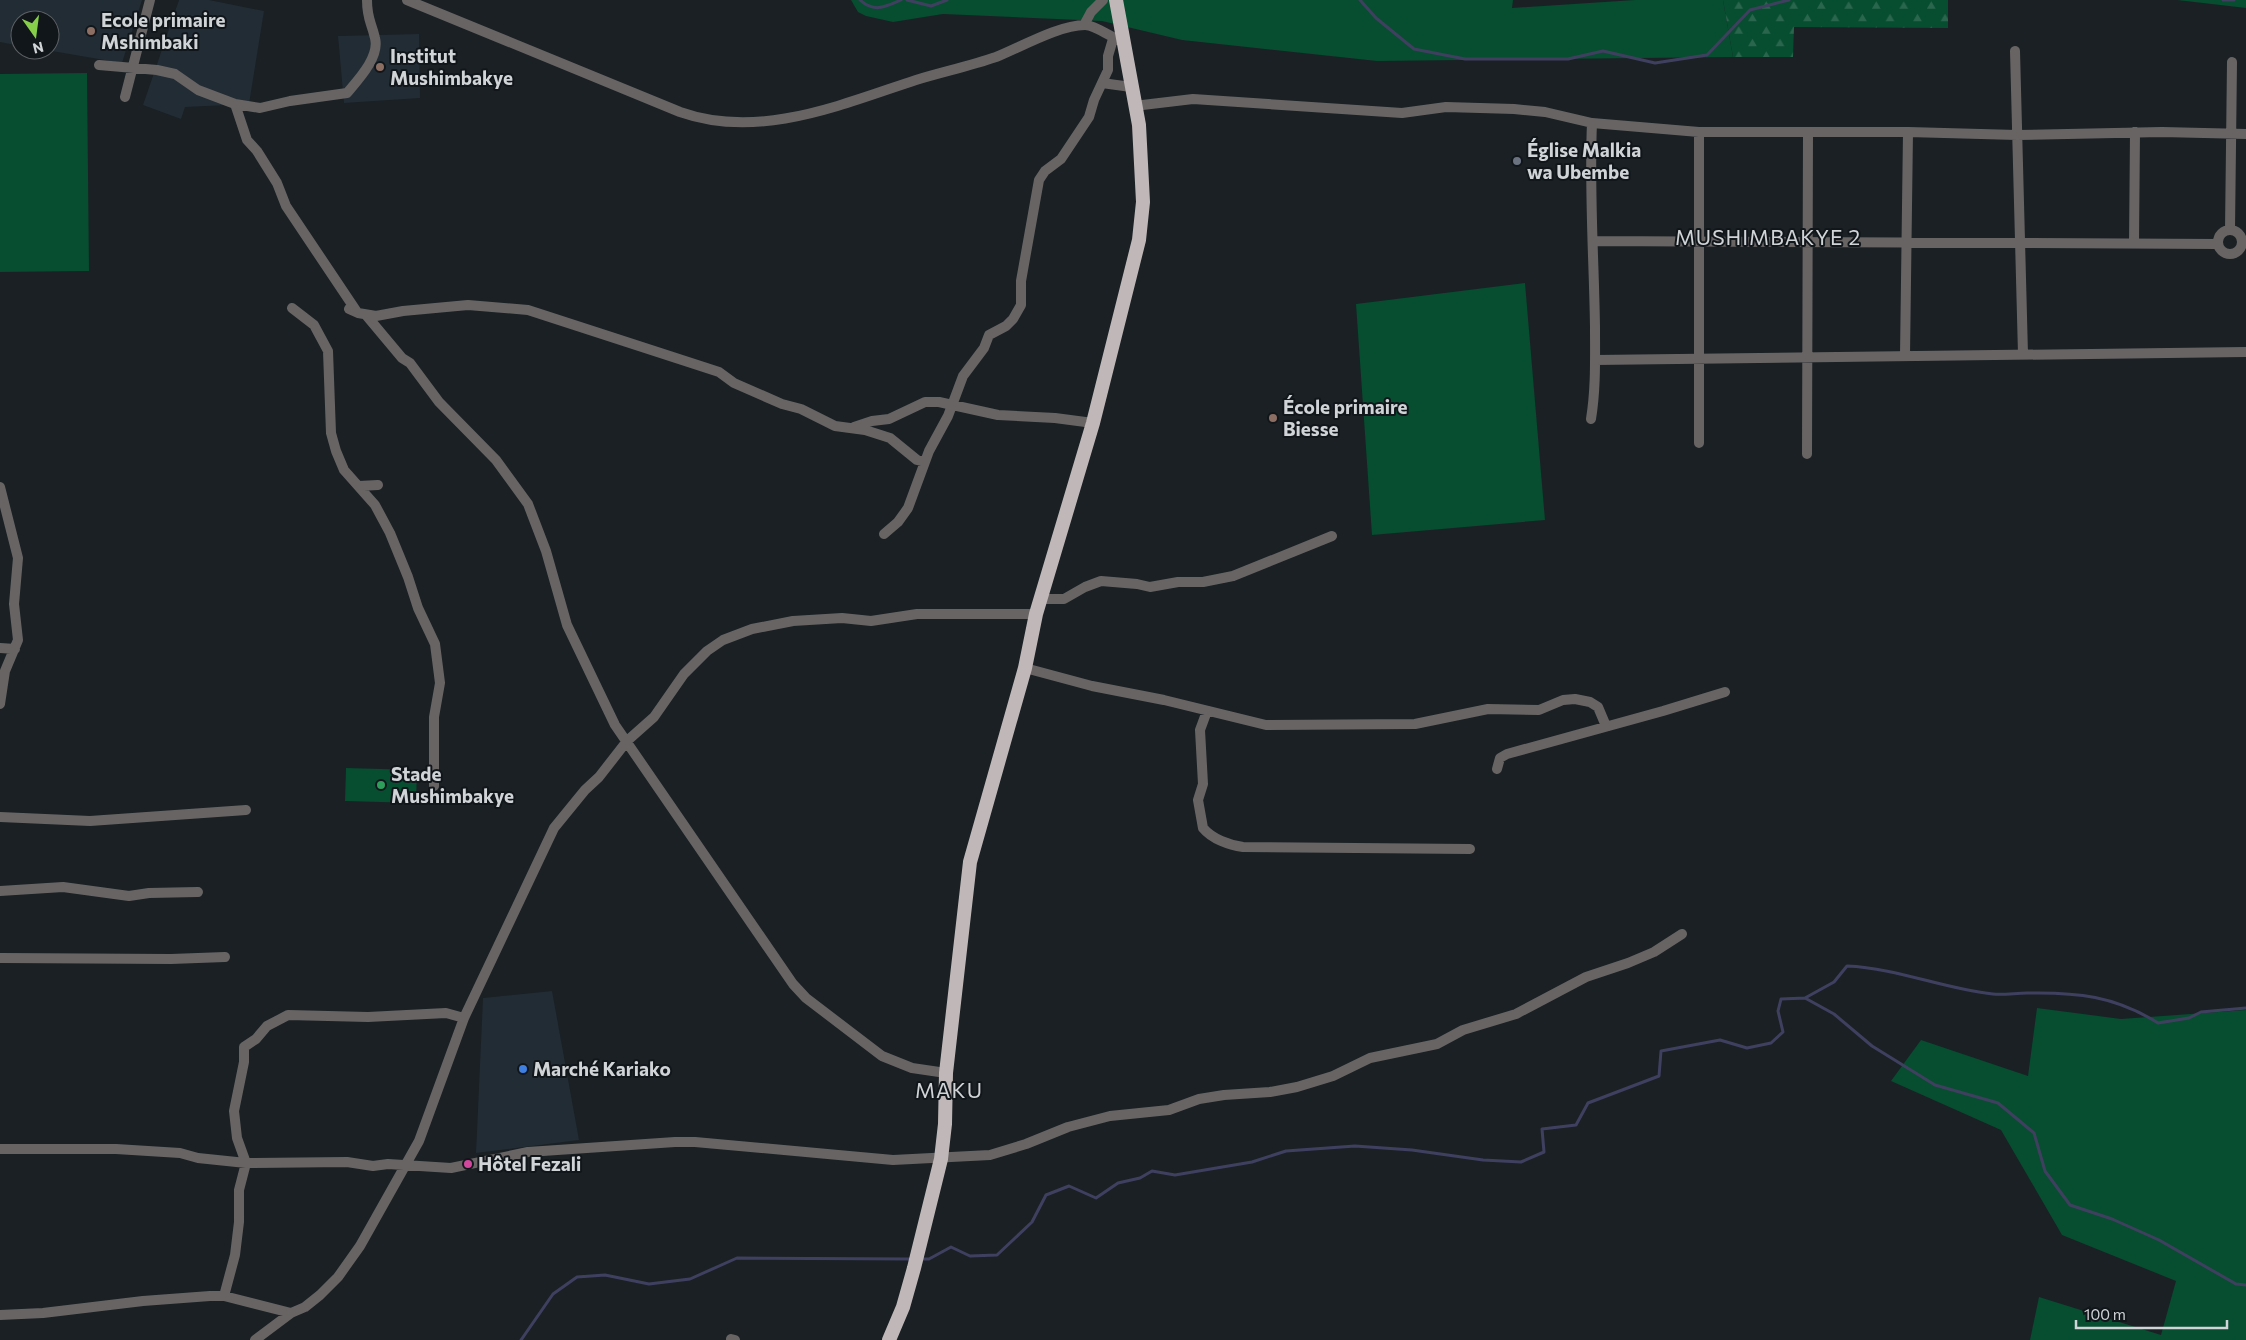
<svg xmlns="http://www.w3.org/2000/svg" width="2246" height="1340" viewBox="0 0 2246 1340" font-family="Commissioner,sans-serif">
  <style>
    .built { fill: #222c34 }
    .grass { fill: #074d30 }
    .forest { fill: url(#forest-firs) }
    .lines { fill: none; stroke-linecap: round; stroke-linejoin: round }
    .stream { stroke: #3f405f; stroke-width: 3 }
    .minor { stroke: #686464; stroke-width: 10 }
    .trunk { stroke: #c0b8b8; stroke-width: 14 }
    .education-dot { fill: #8d6e63; stroke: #11161b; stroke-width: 2 }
    .worship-dot { fill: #6b7280; stroke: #11161b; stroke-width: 2 }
    .leisure-dot { fill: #2e9e5b; stroke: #11161b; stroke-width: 2 }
    .shop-dot { fill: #3f7fe0; stroke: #11161b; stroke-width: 2 }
    .hotel-dot { fill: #d1479c; stroke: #11161b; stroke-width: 2 }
    .labels { text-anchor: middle; stroke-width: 4; stroke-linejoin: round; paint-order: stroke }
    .poi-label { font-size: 19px; font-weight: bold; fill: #d1d4d7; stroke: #11161b; text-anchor: start }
    .quarter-label { font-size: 21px; letter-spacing: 1px; fill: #d1d4d7; stroke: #11161b }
  </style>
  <defs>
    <pattern id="forest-firs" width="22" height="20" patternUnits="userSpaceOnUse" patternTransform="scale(1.25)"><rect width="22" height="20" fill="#074d30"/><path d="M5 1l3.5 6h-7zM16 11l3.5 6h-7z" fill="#2a664d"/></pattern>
  </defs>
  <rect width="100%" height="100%" fill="#1a2024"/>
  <!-- built -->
  <path class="built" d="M0 0H142L122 63 46 50H50V20H20V46L0 42Z
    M179 0H209L264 11 249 104 185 107 181 119 143 105Z
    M419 34 420 98 344 103 338 36Z
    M552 991 579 1140 476 1153 483 998Z"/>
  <!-- grass -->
  <path class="grass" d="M851 0H1513L1512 8 1635 0H1723L1733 57 1377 61 1182 40 1102 21 943 14 893 22 866 16 858 12Z
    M2177 0H2246V8Z
    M87 73 89 271 0 272V74Z
    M1525 283 1545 520 1372 535 1356 304Z
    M346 768 417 770 416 803 345 801Z
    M2037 1008 2121 1019 2246 1010V1340H2030L2039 1297 2161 1335 2176 1281 2062 1235 2001 1130 1891 1081 1921 1040 2028 1076Z"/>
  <!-- forest -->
  <path class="forest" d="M1723 0H1948V28L1794 27 1793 57H1733Z"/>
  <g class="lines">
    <!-- stream -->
    <path class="stream" d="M860 0C874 13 885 7 901 0
      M907 0 931 6 947 0
      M1360 0 1376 18 1414 49 1465 59H1568L1603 51 1655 63 1707 55 1750 10 1789 0
      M2223 0H2234
      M1805 998 1834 1014 1872 1046 1935 1085 1998 1103 2034 1133 2045 1171 2070 1205 2112 1219 2159 1240 2236 1284 2246 1285
      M921 1259H929L951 1247 970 1256 997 1255 1032 1222 1046 1195 1069 1186 1096 1198 1118 1183 1140 1178 1152 1171 1175 1175 1252 1162 1286 1151 1355 1146 1412 1150 1483 1160 1521 1162 1544 1152 1542 1129 1576 1125 1588 1103 1659 1076 1661 1051 1720 1040 1747 1048 1771 1043 1783 1032 1778 1011 1781 999 1805 998 1834 982 1847 966C1897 968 1944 989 1993 994 2004 995 2016 993 2027 993 2077 992 2115 996 2158 1023L2189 1018 2201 1012 2246 1008
      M521 1340 553 1294 577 1277 605 1275 649 1284 690 1279 737 1258 912 1259"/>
    <!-- minor -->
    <path class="minor" d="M407 0 680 112C759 140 840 105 916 80 942 72 970 66 996 57 1021 47 1059 25 1085 25 1095 25 1112 38 1123 42
      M1084 25 1091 12 1103 0
      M2015 51 2023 354
      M99 65 157 70 175 74 198 90 235 104 260 108 290 101 347 93C358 80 380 57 375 38 371 21 367 19 367 0
      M1102 83 1131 87
      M125 97 150 0
      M235 104 247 140 257 151 277 183 286 206 357 312
      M1134 106 1193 99 1402 113 1446 107 1514 109 1545 112 1592 123 1699 132H1908L2017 135 2162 132 2246 134
      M1699 132V443
      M2230 230 2232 62
      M2218 242a12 12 0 1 1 24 0a12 12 0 1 1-24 0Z
      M1594 241 2218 244
      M2134 244 2135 132
      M292 308 314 325 328 351 331 433 336 451 344 470 375 505 390 533 408 577 418 608 435 644 440 683 434 717V786
      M349 309 358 313 376 316 403 311 468 305 528 310 719 372 734 383 782 404 801 409 835 426 865 430 890 438 917 460 925 462
      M366 315 402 358 410 363 439 402 496 460 528 504 546 551 567 625 615 725 793 984 806 998 882 1056 912 1068 946 1073
      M1905 356 1908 132
      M1595 360 2246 352
      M1591 419C1596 388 1595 358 1595 327 1594 259 1589 191 1592 123
      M854 427 872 421 889 419 925 402H939L998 415 1055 418 1093 423
      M1807 454 1808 133
      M359 486 378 485
      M0 487 18 558 14 604 18 640 5 671 0 704
      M884 534 898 522 908 508 929 451 948 416 963 376 984 348 989 335 1006 326 1013 319 1021 305V281L1039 180 1045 171 1061 159 1089 117 1094 100 1108 70V56L1113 39
      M1041 599H1064L1085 587 1101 581 1137 584 1150 587 1178 582H1203L1233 576 1332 536
      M0 648 15 649
      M1025 668 1092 686 1164 700 1266 725 1415 724 1488 709 1539 710 1563 700 1575 699 1590 702 1598 707 1606 726
      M1207 711 1200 730 1203 784 1198 800 1203 828C1212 839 1229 845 1243 847L1470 849
      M1497 769 1500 758 1507 754 1663 711 1725 692
      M0 817 90 821 246 810
      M0 891 63 887 129 896 149 893 198 892
      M0 958 171 959 225 957
      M0 1149H116L180 1153 198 1158 246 1163 347 1162 373 1166 388 1164 451 1168 528 1152 675 1142H695L893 1160 990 1155 1026 1144 1068 1127 1110 1116 1169 1110 1199 1099 1224 1095 1270 1092 1297 1087 1333 1076 1370 1058 1437 1044 1463 1030 1516 1014 1586 977 1628 963 1654 952 1682 934
      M224 1296 235 1255 239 1222V1190L246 1163 237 1138 234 1111 244 1062V1047L256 1039 267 1026 288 1015 368 1017 446 1013 464 1018
      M0 1315 43 1313 143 1301 210 1296H224L291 1313
      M731 1339 735 1340
      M255 1340 291 1313 305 1307 320 1295 338 1277 360 1246 419 1141 464 1018 554 828 585 790 599 777 627 741 654 717 684 674 707 651 723 640 752 629 793 621 842 618 871 621 917 614H1036"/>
    <!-- trunk -->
    <path class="trunk" d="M889 1340 903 1307 914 1268 941 1159 945 1124 946 1073 970 862 1025 668 1036 614 1093 423 1139 240 1143 202 1139 125 1116 0"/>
  </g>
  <!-- markers -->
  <g class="education-dot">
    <circle cx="91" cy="31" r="5"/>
    <circle cx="380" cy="67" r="5"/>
    <circle cx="1273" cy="418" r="5"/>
  </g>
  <circle class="worship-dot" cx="1517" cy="161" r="5"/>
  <circle class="leisure-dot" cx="381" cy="785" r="5"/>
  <circle class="shop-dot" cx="523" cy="1069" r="5"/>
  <circle class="hotel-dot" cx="468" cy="1164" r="5"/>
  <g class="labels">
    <!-- poi labels -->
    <g class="poi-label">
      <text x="101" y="27">Ecole primaire<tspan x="101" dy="22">Mshimbaki</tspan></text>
      <text x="390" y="63">Institut<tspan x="390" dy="22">Mushimbakye</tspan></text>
      <text x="1527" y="157">Église Malkia<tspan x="1527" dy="22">wa Ubembe</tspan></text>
      <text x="1283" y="414">École primaire<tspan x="1283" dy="22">Biesse</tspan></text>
      <text x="391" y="781">Stade<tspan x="391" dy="22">Mushimbakye</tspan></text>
      <text x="533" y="1076">Marché Kariako</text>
      <text x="478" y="1171">Hôtel Fezali</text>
    </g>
    <!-- quarter labels -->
    <g class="quarter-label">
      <text x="1768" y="245">MUSHIMBAKYE 2</text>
      <text x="949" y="1098">MAKU</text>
    </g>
  </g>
  <!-- north arrow -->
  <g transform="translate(35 35) rotate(166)"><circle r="24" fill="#11161b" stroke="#5e6266"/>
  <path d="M0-4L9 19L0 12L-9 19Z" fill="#87cf4a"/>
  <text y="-8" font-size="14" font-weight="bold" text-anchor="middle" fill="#d1d4d7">N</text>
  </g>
  <!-- scale -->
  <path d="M2076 1320v8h151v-8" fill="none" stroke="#d1d4d7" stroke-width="2.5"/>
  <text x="2084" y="1320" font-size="15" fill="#d1d4d7" stroke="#11161b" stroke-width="4" paint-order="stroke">100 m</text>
</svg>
